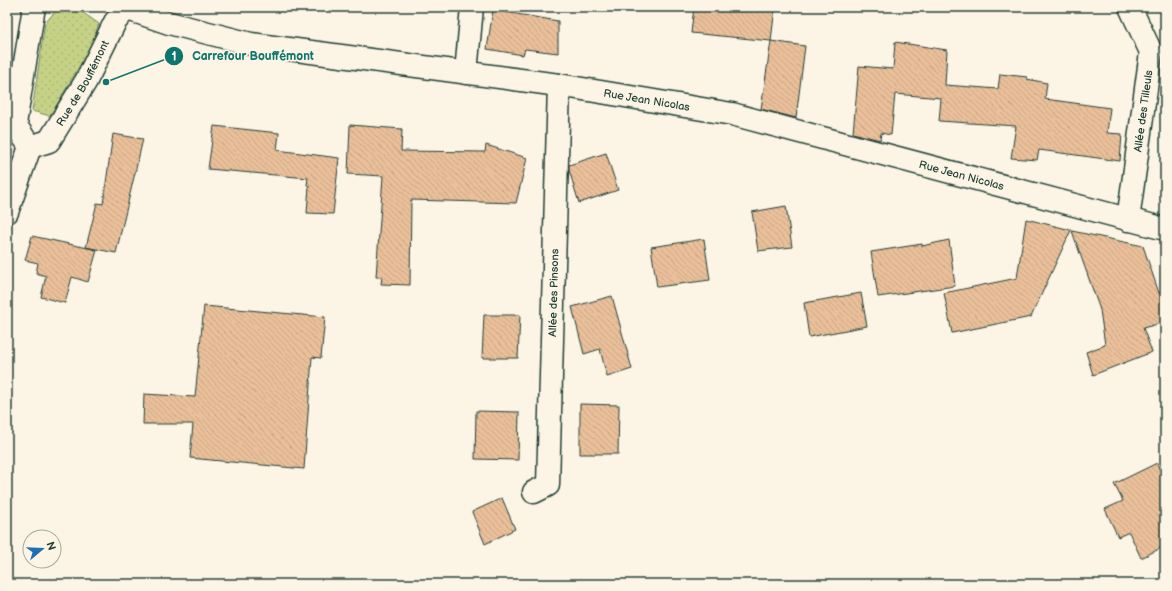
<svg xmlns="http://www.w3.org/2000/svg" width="1172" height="591" viewBox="0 0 1172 591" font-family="'Balsamiq Sans',sans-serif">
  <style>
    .grass { fill: url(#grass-dots); stroke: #72885d }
    .building { fill: url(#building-back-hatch); stroke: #1f3d34 }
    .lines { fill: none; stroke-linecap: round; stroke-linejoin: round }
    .street-casing { stroke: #1f3d34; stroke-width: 25 }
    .secondary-casing { stroke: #1f3d34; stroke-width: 25 }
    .street { stroke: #fcf5e5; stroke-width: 22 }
    .secondary { stroke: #fcf5e5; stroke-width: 22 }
    .labels { text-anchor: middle; stroke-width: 3.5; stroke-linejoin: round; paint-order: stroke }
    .street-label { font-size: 11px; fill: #1f3d34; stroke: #fcf5e5 }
    .leader { fill: none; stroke: #0f766e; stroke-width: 1.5 }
    .callout-dot { fill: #0f766e; stroke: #fcf5e5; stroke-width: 1.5 }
    .mark-label { font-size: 12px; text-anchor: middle; font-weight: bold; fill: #fff }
    .callout-label { font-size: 12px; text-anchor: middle; font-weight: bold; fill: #0f766e; stroke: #fcf5e5; stroke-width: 3.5; stroke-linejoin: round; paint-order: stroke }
  </style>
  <defs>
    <pattern id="grass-dots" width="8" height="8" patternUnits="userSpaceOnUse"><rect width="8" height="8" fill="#c5d286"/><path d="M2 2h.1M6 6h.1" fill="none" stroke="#a9b574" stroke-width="1.8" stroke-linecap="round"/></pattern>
    <pattern id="building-back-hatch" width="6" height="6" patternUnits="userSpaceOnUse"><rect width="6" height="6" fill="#eabf9a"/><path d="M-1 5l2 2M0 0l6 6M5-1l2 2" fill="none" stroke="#c8a585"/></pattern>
  </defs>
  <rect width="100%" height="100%" fill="#fcf5e5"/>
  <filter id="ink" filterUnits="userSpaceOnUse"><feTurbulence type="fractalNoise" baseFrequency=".025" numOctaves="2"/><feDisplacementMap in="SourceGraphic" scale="8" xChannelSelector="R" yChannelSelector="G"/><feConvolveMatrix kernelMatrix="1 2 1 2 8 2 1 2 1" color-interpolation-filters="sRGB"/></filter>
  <g filter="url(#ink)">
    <!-- grass -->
    <path class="grass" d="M59 7H75L99 24 89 50 50 116 32 111 45 23Z"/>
    <!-- building -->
    <path class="building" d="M694 7H729L752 10V7H775L771 41 691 33Z
      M493 10 558 21V53L525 49 523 55 487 49Z
      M771 41 805 46 796 118 761 109Z
      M895 42 947 50 945 85 998 89 1000 74 1027 77V79L1047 83 1045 99 1110 108 1107 133 1122 134 1120 161 1039 150 1037 160 1011 158 1016 126 939 121 941 98 895 94 891 135 881 133 880 140 853 133 859 66 893 69Z
      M350 125 402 129 401 151 485 152 486 145 527 158 516 203 411 200 410 285 381 284 382 277H376L383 176 348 174Z
      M214 126 279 133 277 150 339 158 333 214 307 213 309 186 307 185 308 178 208 169Z
      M113 134 143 139 116 253 86 247 97 203 103 204Z
      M606 153 618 190 579 203 569 170V165Z
      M786 206 792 247 758 251 752 212Z
      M1026 219 1071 230 1031 317 952 333 944 293 1017 278Z
      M1072 231 1143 246 1159 293 1165 292V322L1143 328 1152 352 1093 375 1086 352 1105 345 1100 310Z
      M32 236 97 250 88 282 72 277 65 303 41 297 46 276 36 273 38 263 25 260Z
      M704 239 710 280 657 287 651 247Z
      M949 240 955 286 878 297 871 252 922 244V246Z
      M861 293 867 326 809 337 804 303Z
      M612 296 632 369 607 377 600 349 584 354 572 307Z
      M204 306 325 317 321 358 312 357 304 469 190 458 193 424H143L144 394 195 397Z
      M484 315H520L518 358H482Z
      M580 404 619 405 618 454H580Z
      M476 411 519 412 518 460 475 459Z
      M1157 463 1165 482V546L1141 558 1129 532 1118 537 1105 509 1123 501 1114 484Z
      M502 498 515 529 485 544 472 512Z"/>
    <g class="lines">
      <defs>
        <g id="street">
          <path d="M466 73 472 7"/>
          <path id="s1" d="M30 147 49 141 86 81 115 22 126 9"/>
          <path d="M30 147 15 124 34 7"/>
          <path d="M7 212 30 147"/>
          <path id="s2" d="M1128 220 1151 52 1130 7"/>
          <path id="s3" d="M534 492 548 485 559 85"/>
        </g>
        <g id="secondary">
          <path id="s4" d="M122 7 169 23 251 44 559 85 732 114 1165 229"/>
        </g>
      </defs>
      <!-- street casing -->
      <use href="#street" class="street-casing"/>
      <!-- secondary casing -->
      <use href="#secondary" class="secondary-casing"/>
      <!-- street -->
      <use href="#street" class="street"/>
      <!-- secondary -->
      <use href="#secondary" class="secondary"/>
    </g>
  </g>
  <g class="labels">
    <!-- street labels -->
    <g class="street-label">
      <text dy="4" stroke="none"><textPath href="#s1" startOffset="87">Rue de Bouffémont</textPath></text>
      <text dy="4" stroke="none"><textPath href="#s4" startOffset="534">Rue Jean Nicolas</textPath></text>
      <text dy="4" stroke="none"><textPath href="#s2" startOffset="110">Allée des Tilleuls</textPath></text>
      <text dy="4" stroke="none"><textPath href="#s4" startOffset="858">Rue Jean Nicolas</textPath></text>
      <text dy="4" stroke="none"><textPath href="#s3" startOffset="208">Allée des Pinsons</textPath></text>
    </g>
  </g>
  <!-- callouts -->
  <path class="leader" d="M106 82L174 56"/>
  <g class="callout-dot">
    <circle cx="106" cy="82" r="4"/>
    <circle cx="174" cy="56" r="10"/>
  </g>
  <g class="mark-label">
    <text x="174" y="60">1</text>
  </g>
  <g class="callout-label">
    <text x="253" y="60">Carrefour Bouffémont</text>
  </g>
  <!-- margin -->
  <rect width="1172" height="591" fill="none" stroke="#fcf5e5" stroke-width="24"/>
  <rect x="12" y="12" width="1148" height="567" fill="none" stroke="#1f3d34" stroke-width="1.5" filter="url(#ink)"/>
  <!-- north arrow -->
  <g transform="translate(42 549) rotate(71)"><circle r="19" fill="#fcf5e5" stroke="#a4ab9e"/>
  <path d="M0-3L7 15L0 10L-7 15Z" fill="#1f6fb2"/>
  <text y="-6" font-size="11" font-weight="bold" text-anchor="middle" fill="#1f3d34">N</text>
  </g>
</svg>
